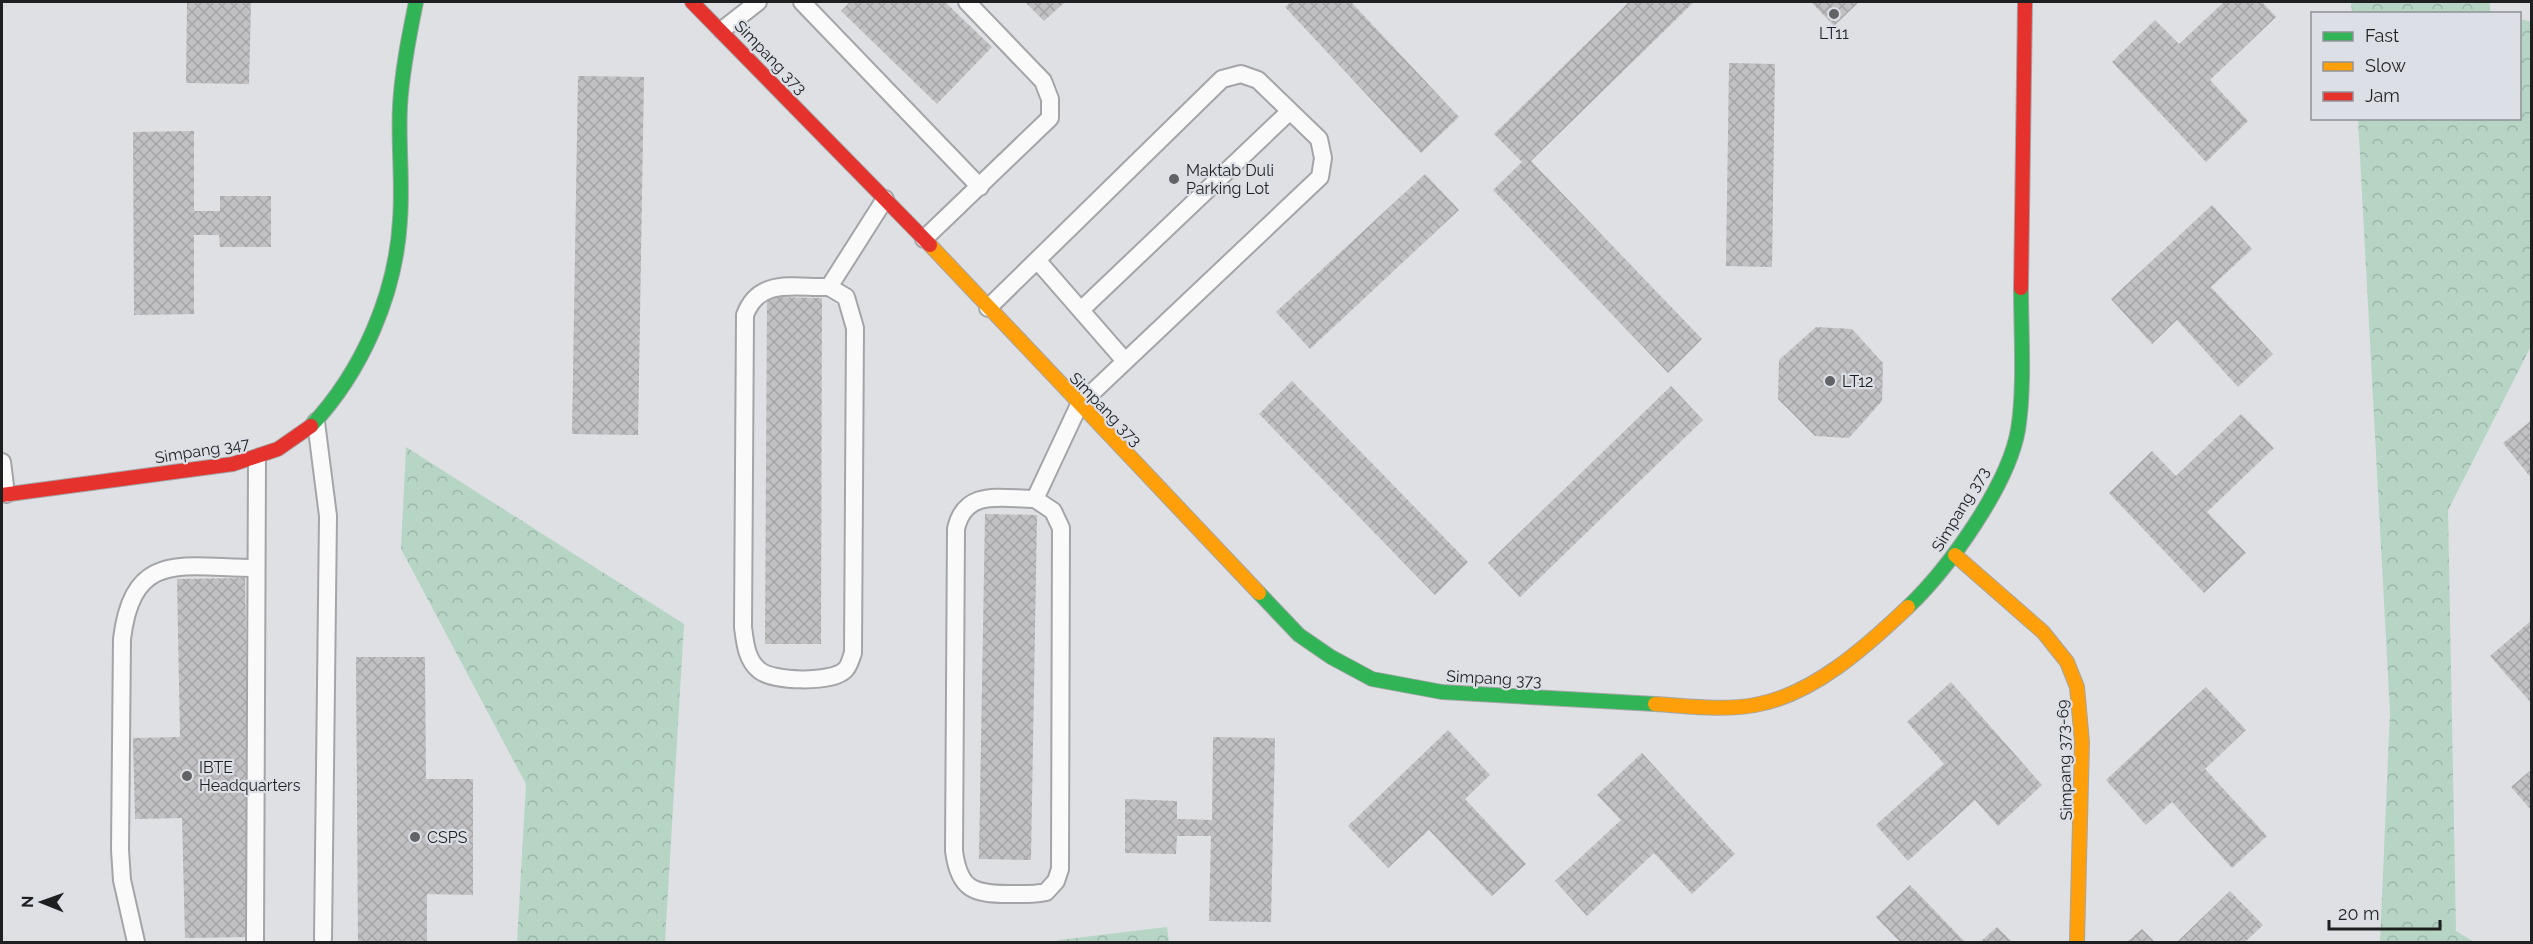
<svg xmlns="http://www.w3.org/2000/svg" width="2533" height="944" viewBox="0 0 2533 944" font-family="Raleway,sans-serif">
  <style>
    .forest { fill: url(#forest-crowns) }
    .building { fill: url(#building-cross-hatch) }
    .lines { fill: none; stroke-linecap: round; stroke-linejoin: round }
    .lane-casing { stroke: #a4a5a8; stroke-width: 20 }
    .fast-casing { stroke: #a4a5a8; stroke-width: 16 }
    .slow-casing { stroke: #a4a5a8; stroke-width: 16 }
    .jam-casing { stroke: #a4a5a8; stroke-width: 16 }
    .lane { stroke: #fafafb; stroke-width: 16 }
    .fast { stroke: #30b455; stroke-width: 14 }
    .slow { stroke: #ff9f0a; stroke-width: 14 }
    .jam { stroke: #e5322d; stroke-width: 14 }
    .poi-dot { fill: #616365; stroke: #dcdfe5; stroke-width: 2 }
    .labels { text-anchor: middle; stroke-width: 4.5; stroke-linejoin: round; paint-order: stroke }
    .poi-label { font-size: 16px; fill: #1e1f21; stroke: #dcdfe5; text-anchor: start }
    .street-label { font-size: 16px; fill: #1e1f21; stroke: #dcdfe5 }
  </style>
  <defs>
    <pattern id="forest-crowns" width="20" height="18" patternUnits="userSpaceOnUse" patternTransform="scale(1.5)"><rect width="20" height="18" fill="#b6d5c5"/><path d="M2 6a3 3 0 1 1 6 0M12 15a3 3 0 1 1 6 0" fill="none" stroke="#9cb6a9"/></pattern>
    <pattern id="building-cross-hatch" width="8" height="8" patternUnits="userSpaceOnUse" patternTransform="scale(1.5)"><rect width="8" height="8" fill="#c1c1c3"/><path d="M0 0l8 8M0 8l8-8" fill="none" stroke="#a5a5a7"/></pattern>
  </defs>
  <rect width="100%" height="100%" fill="#dee0e3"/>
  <!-- forest -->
  <path class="forest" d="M2351 2H2490V11L2501 13H2352Z
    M2520 19 2532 22 2531 346 2448 510 2456 931 2474 942H2380L2390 713 2358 119 2520 118Z
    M406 447 684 624 665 942H517L526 784 401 549Z
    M1167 927 1169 942H1057L1059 940Z"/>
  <!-- building -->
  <path class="building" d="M187 2H251L249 84 186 83Z
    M850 2H945L992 47 937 104 841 11Z
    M1025 2H1065L1044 21Z
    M1291 2H1351L1459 117 1421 153 1285 7Z
    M1629 2H1694L1531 161 1702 339 1668 373 1493 190 1522 162 1494 134Z
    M1811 2H1859L1834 26Z
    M2224 2H2262L2276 17 2210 80 2248 121 2206 162 2112 62 2155 20 2179 44Z
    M1729 63 1775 64 1772 267 1726 266Z
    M578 76 644 77 638 435 572 434Z
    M194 131V211H220V196H271V247H220L219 235H194V314L134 315 133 132Z
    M1425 174 1459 210 1310 349 1276 312Z
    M2212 205 2252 249 2211 287 2273 354 2238 387 2177 320 2152 344 2111 299Z
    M767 297 822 298 821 644H765Z
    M1816 327 1852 329 1883 363 1882 401 1849 438 1815 436 1778 399 1779 360Z
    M1292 381 1468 562 1435 595 1259 414Z
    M1671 386 1703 420 1520 597 1488 563Z
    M2241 414 2274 448 2207 512 2246 553 2204 593 2109 493 2152 451 2176 476Z
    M2532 420V479L2503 443Z
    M985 514 1037 515 1031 860 979 859Z
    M245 578 252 937 185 938 182 818 135 819 133 738 180 737 177 579Z
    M2532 620V704L2490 656Z
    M356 657H425L426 779H473V895L427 894V942H358Z
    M1951 682 2042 785 1998 826 1975 800 1908 861 1876 825 1944 764 1907 722Z
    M2206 687 2246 730 2205 769 2267 836 2232 868 2172 802 2146 825 2106 780Z
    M1448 730 1490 775 1465 799 1526 864 1492 896 1429 830 1388 868 1348 826Z
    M1213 737 1275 738 1271 922 1209 921 1211 836H1177L1176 854 1125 853V799L1177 801V819L1212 820Z
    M1642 753 1735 854 1692 894 1654 853 1587 916 1555 881 1621 820 1597 795Z
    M2532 769V811L2511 787Z
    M1910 885 1965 942H1900L1876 917Z
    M2230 891 2263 925 2245 942H2177Z
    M1997 927 2012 942H1980Z
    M2142 929 2155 942H2127Z"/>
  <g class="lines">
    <defs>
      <path id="lane" d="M802 2 980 187
        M722 30 758 2
        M924 239 1050 118V99L1043 81 967 2
        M1037 260 1125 361
        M829 287 846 297 855 328 853 653C851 658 849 667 845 670 832 683 772 682 759 670 746 659 745 642 743 627L745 315C759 277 795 288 829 287L885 199
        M988 308 1222 79 1241 74 1258 80 1319 139 1323 158 1320 177 1079 405 1035 499C1001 499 965 488 956 529L954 851C959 889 973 894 1008 894 1020 894 1033 895 1046 892L1056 881 1060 869 1061 528 1053 511 1035 499
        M1082 309 1290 111
        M316 422 328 516 323 939
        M2 462 6 494
        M136 942 122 880 120 850 122 639C133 548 184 568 256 568
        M255 942 257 459"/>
      <path id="fast" d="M311 426C362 372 396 294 400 220 403 182 398 144 400 106 402 71 409 36 416 2
        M1259 593 1299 635 1331 657 1372 679 1442 692 1655 704
        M1908 607C1948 569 2008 486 2018 430 2025 385 2021 335 2021 288"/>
      <path id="slow" d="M930 245 1259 593
        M1955 555 2043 632 2067 662 2077 687 2082 742 2077 942
        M1655 704C1688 706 1722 711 1755 705 1813 695 1867 646 1908 607"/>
      <path id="jam" d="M692 2 930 245
        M2021 288 2025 2
        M2 495 233 464 278 449 311 426"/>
    </defs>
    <!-- lane casing -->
    <use href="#lane" class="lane-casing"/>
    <!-- fast casing -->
    <use href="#fast" class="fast-casing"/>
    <!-- slow casing -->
    <use href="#slow" class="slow-casing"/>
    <!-- jam casing -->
    <use href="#jam" class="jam-casing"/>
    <!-- lane -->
    <use href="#lane" class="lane"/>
    <!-- fast -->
    <use href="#fast" class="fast"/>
    <!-- slow -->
    <use href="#slow" class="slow"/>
    <!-- jam -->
    <use href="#jam" class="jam"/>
  </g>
  <!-- markers -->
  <g class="poi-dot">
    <circle cx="1834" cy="14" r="6"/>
    <circle cx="1174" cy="179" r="6"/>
    <circle cx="1830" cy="381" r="6"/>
    <circle cx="187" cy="776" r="6"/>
    <circle cx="415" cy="837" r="6"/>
  </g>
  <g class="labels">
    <!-- poi labels -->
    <g class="poi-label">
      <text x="1834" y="39" text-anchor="middle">LT11</text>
      <text x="1186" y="176">Maktab Duli<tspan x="1186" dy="18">Parking Lot</tspan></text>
      <text x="1842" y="387">LT12</text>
      <text x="199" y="773">IBTE<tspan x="199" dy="18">Headquarters</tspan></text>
      <text x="427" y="843">CSPS</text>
    </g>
    <!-- street labels -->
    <g class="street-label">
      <text transform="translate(771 57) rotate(46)" y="6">Simpang 373</text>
      <text transform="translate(1106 409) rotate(46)" y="6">Simpang 373</text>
      <text transform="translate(202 450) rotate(-9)" y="6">Simpang 347</text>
      <text transform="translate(1960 509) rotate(-59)" y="6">Simpang 373</text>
      <text transform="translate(1494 678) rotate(3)" y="6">Simpang 373</text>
      <text transform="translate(2064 760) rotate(-92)" y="6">Simpang 373-69</text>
    </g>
  </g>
  <!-- border -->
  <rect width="2533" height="944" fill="none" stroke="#1e1f21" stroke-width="6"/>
  <!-- legend -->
  <rect x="2311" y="12" width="210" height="108" fill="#dcdfe5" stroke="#909297" stroke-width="1.5"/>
  <rect x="2323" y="32" width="30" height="9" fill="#30b455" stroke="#909297" stroke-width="1.5"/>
  <text x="2365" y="42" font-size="18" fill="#1e1f21">Fast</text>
  <rect x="2323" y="62" width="30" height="9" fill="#ff9f0a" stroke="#909297" stroke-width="1.5"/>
  <text x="2365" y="72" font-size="18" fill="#1e1f21">Slow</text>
  <rect x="2323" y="92" width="30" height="9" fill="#e5322d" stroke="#909297" stroke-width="1.5"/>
  <text x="2365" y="102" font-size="18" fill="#1e1f21">Jam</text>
  <!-- north arrow -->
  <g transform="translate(42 902) rotate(271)" stroke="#dcdfe5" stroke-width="4.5" paint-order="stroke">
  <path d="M0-4.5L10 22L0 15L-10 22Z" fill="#1e1f21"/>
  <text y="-9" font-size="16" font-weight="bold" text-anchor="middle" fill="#1e1f21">N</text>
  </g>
  <!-- scale -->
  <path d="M2329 920v9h111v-9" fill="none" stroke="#1e1f21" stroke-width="3"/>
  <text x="2338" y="920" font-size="18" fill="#1e1f21" stroke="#dcdfe5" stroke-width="4.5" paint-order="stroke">20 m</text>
</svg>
